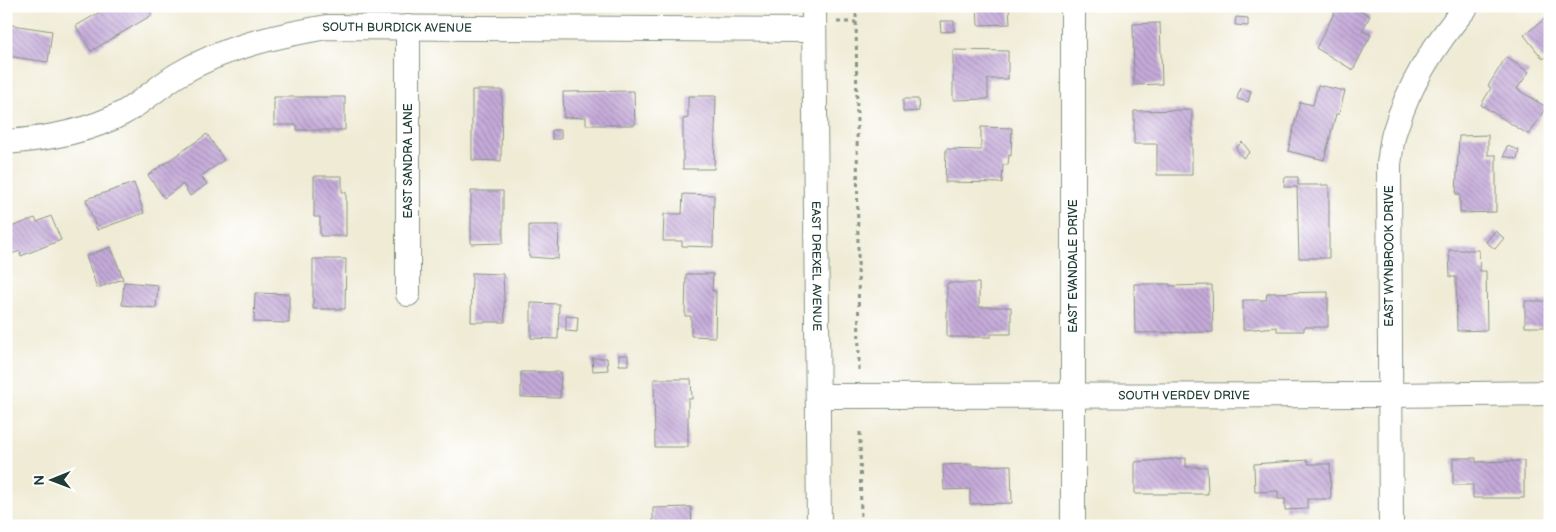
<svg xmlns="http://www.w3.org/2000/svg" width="1556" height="532" viewBox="0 0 1556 532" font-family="'Balsamiq Sans',sans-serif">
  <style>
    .building { fill: url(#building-back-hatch) }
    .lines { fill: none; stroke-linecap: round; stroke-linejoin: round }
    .minor-casing { stroke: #879484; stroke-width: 26 }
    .path { stroke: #879484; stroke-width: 3; stroke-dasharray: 4 4; stroke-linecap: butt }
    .minor { stroke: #fff; stroke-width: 24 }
    .labels { text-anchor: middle; stroke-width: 5; stroke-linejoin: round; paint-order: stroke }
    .street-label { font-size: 12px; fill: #1f3d34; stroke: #fff }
  </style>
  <defs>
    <pattern id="building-back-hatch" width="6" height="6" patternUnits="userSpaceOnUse" patternTransform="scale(1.25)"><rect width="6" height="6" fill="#c5aad9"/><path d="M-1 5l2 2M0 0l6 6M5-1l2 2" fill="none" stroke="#9f8cb1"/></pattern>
  </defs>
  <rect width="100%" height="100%" fill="#fff"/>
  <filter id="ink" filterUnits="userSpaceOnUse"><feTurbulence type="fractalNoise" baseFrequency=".02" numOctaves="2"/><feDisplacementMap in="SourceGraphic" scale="10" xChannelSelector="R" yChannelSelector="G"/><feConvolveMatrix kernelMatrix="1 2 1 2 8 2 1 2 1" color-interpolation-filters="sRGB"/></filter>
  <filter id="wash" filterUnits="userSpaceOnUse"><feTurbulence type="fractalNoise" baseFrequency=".0096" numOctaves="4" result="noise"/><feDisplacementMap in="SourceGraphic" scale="20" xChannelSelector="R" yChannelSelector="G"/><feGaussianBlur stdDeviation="1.12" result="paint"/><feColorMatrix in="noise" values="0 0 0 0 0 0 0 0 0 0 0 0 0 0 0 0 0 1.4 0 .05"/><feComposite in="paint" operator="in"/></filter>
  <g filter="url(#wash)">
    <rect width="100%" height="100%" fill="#efebd5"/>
    <g id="blocks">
      <!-- building -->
      <path class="building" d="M110 6H147L152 15 91 51 76 26Z
        M977 6H1009L1010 24 978 25Z
        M1335 6H1357L1356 9 1370 16 1362 31 1371 35 1353 70 1316 48 1337 8Z
        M1550 15V54L1543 59 1524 35Z
        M1236 17 1248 18V26L1235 25Z
        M940 21H954V31L941 32Z
        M1160 23 1162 84 1134 85 1133 24Z
        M6 24 52 31 48 62 6 56Z
        M953 50 1008 51V79H988V99L953 100Z
        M1506 57 1529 72 1517 89 1546 107 1529 135 1481 105 1491 88 1488 86Z
        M1318 85 1345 91 1339 114H1336L1324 160 1288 151 1300 102 1313 105Z
        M1240 88 1251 91 1248 102 1237 99Z
        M472 90H502L501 161 472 160Z
        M634 91 635 125H586V117L564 118 563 92Z
        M688 96H716L714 169H683V119L688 118Z
        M274 97H345V130H297V125H274Z
        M903 99H918L919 111 903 112Z
        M1192 110V175H1157V144H1134V111Z
        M981 127 1012 128 1011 156 1009 155 1008 165H1003L1002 183 945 182 946 149 981 150Z
        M552 130H561V139H552Z
        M207 134 224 160 201 176 207 184 190 196 183 184 164 198 148 175Z
        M1488 135V155H1496V212L1460 213V194H1456L1459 136Z
        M1242 142 1250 152 1243 158 1236 148Z
        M1507 146 1519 150 1517 159 1504 156Z
        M314 176H342V192H346V236H320V217H314Z
        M1285 177H1298V185H1329V258H1299L1297 187H1284Z
        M134 183 144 213 97 230 86 199Z
        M471 191H503V243L471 244Z
        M683 194 714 195 713 247 682 246V241H663L664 214H682Z
        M51 216 61 240 21 256 20 251 6 256V229L35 218 37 222Z
        M529 225H559L558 259 529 257Z
        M1495 231 1504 238 1495 249 1486 242Z
        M111 247 123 279 97 288 86 256Z
        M1449 250H1479L1480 271H1486L1487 330 1457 331 1456 277H1450Z
        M313 259H346L345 309H313Z
        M472 273 503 274 505 322H471Z
        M686 274H713L712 291H716L715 337 691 336V316H685Z
        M124 282 158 285 156 308 122 305Z
        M947 283H979V307H1011V334H991V337H947Z
        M1134 284H1170V286L1212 285 1213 332 1135 333Z
        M1328 292V327H1304V331H1277V327L1243 330V300H1266L1267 293Z
        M255 293 289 294V323L254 322Z
        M1525 301H1550V330H1545V327H1525Z
        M531 303 559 304 558 339 531 338Z
        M566 316 578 317 577 332 566 331Z
        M619 355H628V365H619Z
        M592 358H607L608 370 593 371Z
        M521 372H561L560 398 521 397Z
        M654 379H691L692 399H688V447H655Z
        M1186 458V467H1207L1208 494H1135V462Z
        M1453 458H1476V462L1524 461V498H1473V485H1453Z
        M1308 460V464H1330L1331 499H1307V509L1285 510V499H1278V491L1255 492 1254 464Z
        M972 464V466L1011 465 1012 503 970 504V489L944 490 943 465Z
        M691 507 692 526H653V508Z"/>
    </g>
  </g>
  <g filter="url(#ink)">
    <use href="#blocks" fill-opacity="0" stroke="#879484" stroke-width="1"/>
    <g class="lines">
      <defs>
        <g id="minor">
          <path id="s1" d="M814 6 819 526"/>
          <path d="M408 27V294"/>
          <path id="s2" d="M6 142C47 139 87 132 123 113 143 102 160 85 179 74 224 47 276 36 327 27L813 30"/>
          <path id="s3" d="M818 396 1390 395 1550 393"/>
          <path d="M1073 526V6"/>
          <path d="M1391 526 1389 164C1391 153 1391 141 1395 130 1409 85 1436 42 1467 6"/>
        </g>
      </defs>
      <!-- minor casing -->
      <use href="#minor" class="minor-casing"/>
      <!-- path -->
      <path class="path" d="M856 6 859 370
        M837 22H856
        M860 432 861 526"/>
      <!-- minor -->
      <use href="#minor" class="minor"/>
    </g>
  </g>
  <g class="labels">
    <!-- street labels -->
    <g class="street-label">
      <text dy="4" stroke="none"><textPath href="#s2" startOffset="416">SOUTH BURDICK AVENUE</textPath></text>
      <text transform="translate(408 161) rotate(-90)" y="4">EAST SANDRA LANE</text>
      <text transform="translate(1389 256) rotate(-90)" y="4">EAST WYNBROOK DRIVE</text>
      <text dy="4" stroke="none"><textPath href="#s1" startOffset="260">EAST DREXEL AVENUE</textPath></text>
      <text transform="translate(1073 266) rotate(-90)" y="4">EAST EVANDALE DRIVE</text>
      <text dy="4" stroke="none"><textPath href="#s3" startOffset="366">SOUTH VERDEV DRIVE</textPath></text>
    </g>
  </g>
  <!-- margin -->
  <rect width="1556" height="532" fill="none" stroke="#fff" stroke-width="25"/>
  <!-- north arrow -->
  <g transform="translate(52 480) rotate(269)" stroke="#ffffff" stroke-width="4" paint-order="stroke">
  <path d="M0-4L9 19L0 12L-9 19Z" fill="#1f3d34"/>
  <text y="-8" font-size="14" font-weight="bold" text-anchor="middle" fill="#1f3d34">N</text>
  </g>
</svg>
